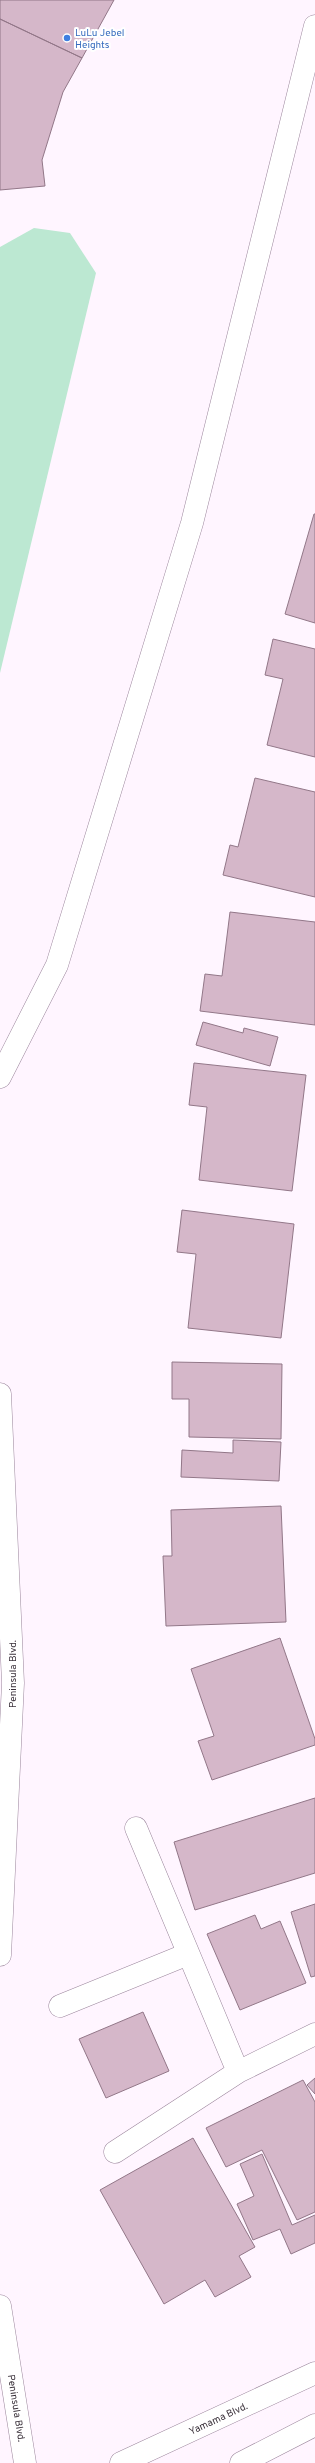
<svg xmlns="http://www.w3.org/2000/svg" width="315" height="2463" viewBox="0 0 315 2463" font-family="Overpass,sans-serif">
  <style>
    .green { fill: #bce8d2 }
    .building { fill: #d5b7c9; stroke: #927788 }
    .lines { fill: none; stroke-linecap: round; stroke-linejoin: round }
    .minor-casing { stroke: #9b869c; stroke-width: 23 }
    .secondary-casing { stroke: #9b869c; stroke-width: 23 }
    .minor { stroke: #fff; stroke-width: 22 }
    .secondary { stroke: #fff; stroke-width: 22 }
    .shop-dot { fill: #3f7fe0; stroke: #fff; stroke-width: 1.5 }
    .labels { text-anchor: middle; stroke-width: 4; stroke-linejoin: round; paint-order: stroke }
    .shop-label { font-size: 10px; fill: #366cbe; stroke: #fff; text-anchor: start }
    .street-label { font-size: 10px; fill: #3a313a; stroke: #fff }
  </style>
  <rect width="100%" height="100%" fill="#fff5ff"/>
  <!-- green -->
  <path class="green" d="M34 228 70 233 96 273 0 673V247Z"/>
  <!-- building -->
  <path class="building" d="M0 0H114L82 58 0 19Z
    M0 19 82 58 63 92 42 160 45 186 0 190Z
    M314 514H315V623L285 614Z
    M273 639 315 649V757L267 745 283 679 265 675Z
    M255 778 315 792V897L223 875 230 845 238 847Z
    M230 912 315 922V1025L200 1011 205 974 222 976Z
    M203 1022 243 1033 244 1028 278 1037 270 1066 196 1045Z
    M194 1063 306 1075 292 1191 199 1180 207 1107 189 1105Z
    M182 1210 294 1224 281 1338 188 1328 196 1254 177 1252Z
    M172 1362 282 1364 281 1439 189 1437V1399H172Z
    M233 1440 281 1442 279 1481 181 1477 182 1450 233 1453Z
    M281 1506 286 1622 166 1626 163 1556H172L171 1510Z
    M280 1638 315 1739V1745L212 1780 198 1741 214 1736 191 1669Z
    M315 1798V1873L195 1910 174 1842Z
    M315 1904V1976L311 1977 291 1912Z
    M255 1915 261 1929 280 1921 306 1983 240 2010 207 1934Z
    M143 2012 169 2071 106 2098 79 2039Z
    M315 2078V2094L307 2085Z
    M303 2080 315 2102V2212L297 2220 262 2150 226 2167 206 2128Z
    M193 2138 255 2247 239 2256 251 2277 215 2297 205 2280 164 2304 100 2190Z
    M262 2154 292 2225 315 2215V2243L291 2254 280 2229 253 2240 237 2204 254 2196 240 2164Z"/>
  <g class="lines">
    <defs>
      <path id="minor" d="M0 1077 57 965 192 523 315 26
        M136 1828 238 2072
        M60 2006 188 1954
        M115 2152 238 2072 315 2034"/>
      <path id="secondary" d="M0 1394 13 1683 0 1955
        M0 2306 25 2463
        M121 2463 315 2373
        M241 2463 315 2425"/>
    </defs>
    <!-- minor casing -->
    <use href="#minor" class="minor-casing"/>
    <!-- secondary casing -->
    <use href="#secondary" class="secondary-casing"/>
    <!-- minor -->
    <use href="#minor" class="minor"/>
    <!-- secondary -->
    <use href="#secondary" class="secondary"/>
  </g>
  <!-- markers -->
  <circle class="shop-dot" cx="67" cy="38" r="4"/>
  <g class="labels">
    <!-- shop labels -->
    <g class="shop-label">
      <text x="75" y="36">LuLu Jebel<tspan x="75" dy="12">Heights</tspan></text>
    </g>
    <!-- street labels -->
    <g class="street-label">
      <text transform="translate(12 1674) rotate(-90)" y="4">Peninsula Blvd.</text>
      <text transform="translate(17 2408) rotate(81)" y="4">Peninsula Blvd.</text>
      <text transform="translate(218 2418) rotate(-25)" y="4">Yamama Blvd.</text>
    </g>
  </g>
</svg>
